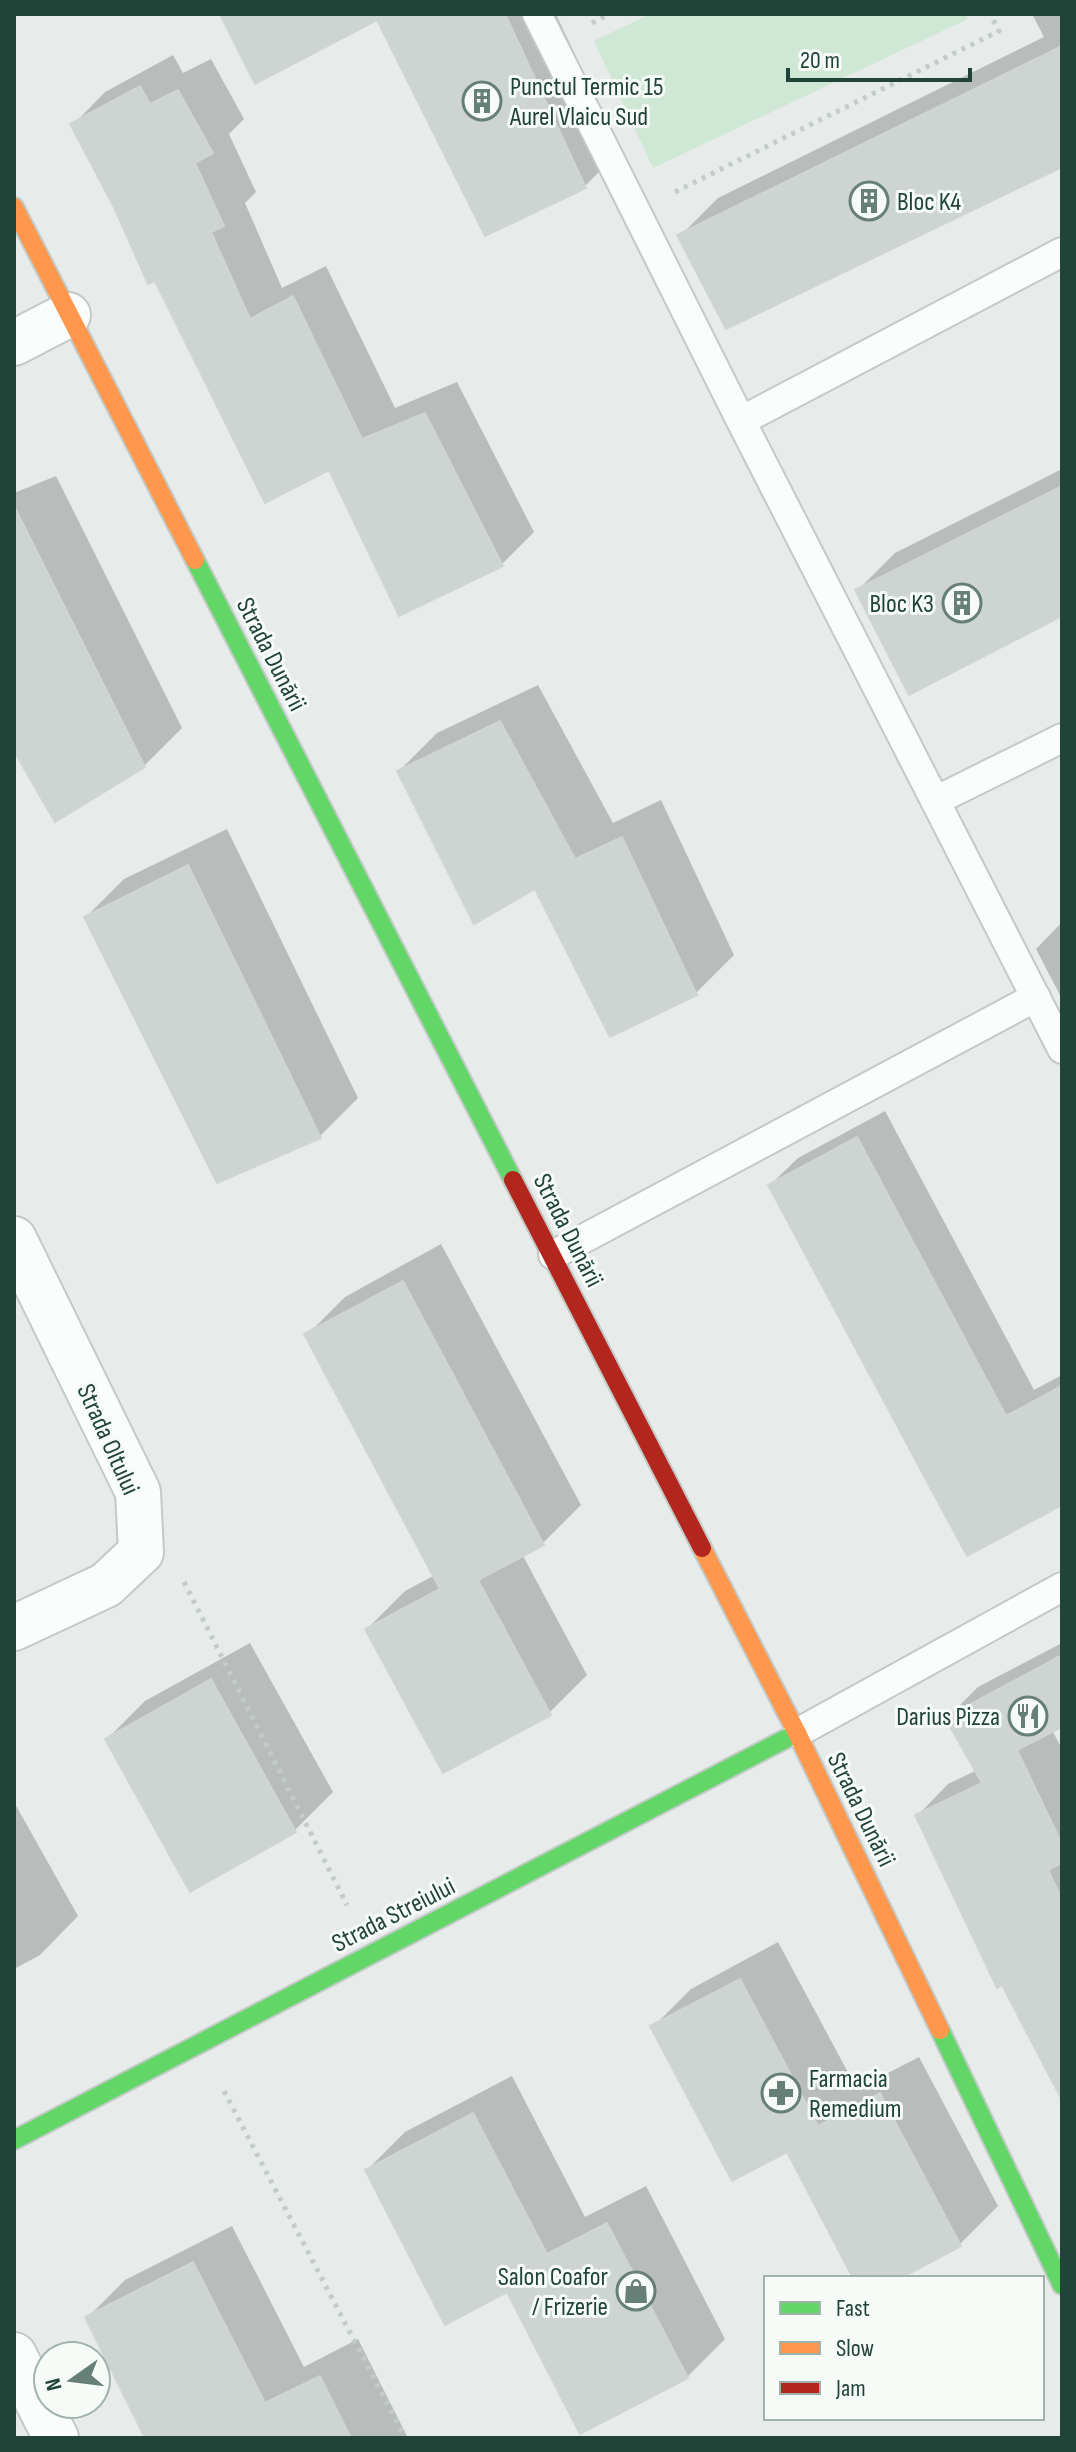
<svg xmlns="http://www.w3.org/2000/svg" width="1076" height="2452" viewBox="0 0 1076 2452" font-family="'Sofia Sans Condensed',sans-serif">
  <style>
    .green { fill: #cfe7d5 }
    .shadow { fill: #0003 }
    .building { fill: #cdd4d1; stroke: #cfd5d3; stroke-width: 2 }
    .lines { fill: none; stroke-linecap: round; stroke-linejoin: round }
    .lane-casing { stroke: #c4c9c7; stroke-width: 32 }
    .street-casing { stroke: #c4c9c7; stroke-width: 48 }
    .fast-casing { stroke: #c2cac7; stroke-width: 22 }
    .slow-casing { stroke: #c2cac7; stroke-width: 22 }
    .jam-casing { stroke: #c2cac7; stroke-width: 22 }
    .path { stroke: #c2ccc9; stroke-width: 5; stroke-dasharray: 4 6; stroke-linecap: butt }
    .lane { stroke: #fbfcfc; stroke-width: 28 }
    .street { stroke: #fbfcfc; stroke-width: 44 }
    .fast { stroke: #63d668; stroke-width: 18 }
    .slow { stroke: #ff974d; stroke-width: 18 }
    .jam { stroke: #b3261e; stroke-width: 18 }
    .labels { text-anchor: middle; stroke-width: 6; stroke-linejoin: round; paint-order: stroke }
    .poi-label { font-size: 26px; fill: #214439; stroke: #f6fbf8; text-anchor: start }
    .street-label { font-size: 26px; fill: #214439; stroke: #f6fbf8 }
  </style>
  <rect width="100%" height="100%" fill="#e7ecea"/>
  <!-- green -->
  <path class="green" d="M650 14H965L968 19 653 168 594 41Z"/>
  <!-- shadow -->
  <path class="shadow" d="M377 14H556L620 151 585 186Z
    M1032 14H1062V165L680 236 718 198 1044 37Z
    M173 55 183 73 211 59 244 119 229 134 256 192 245 203 282 288 326 266 395 408 457 382 534 532 502 564 330 467 156 278 73 125 105 92Z
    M1062 469V614L857 591 895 553Z
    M56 476 182 728 144 766 14 747V493Z
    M538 685 613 823 661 800 734 955 696 993 611 1035 536 887 399 771 437 733Z
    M227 829 358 1098 320 1136 86 917 124 879Z
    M1062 922V999L1036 949Z
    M885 1111 1034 1390 1062 1375V1503L770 1185 798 1158Z
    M441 1244 581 1505 543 1543 522 1554 587 1675 549 1713 367 1629 405 1591 435 1575 307 1335 345 1297Z
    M250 1643 333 1792 295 1830 191 1889 107 1739 145 1701Z
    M1062 1643V1725L1052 1730 1062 1749V2092L917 1816 948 1784 977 1770 947 1718 978 1687Z
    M14 1802 78 1916 40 1955 14 1969Z
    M778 1942 857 2089 919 2057 998 2206 960 2244 897 2278H855L788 2150 653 2027 691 1989Z
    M512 2076 585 2217 646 2186 725 2339 687 2377 367 2170 405 2132Z
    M232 2226 304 2367 358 2339 408 2438H148L87 2318 125 2280Z"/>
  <!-- building -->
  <path class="building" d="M220 14H505L586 188 485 236 377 20 255 84Z
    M1062 46V167L726 329 677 235Z
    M140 86 150 104 178 90 213 153 195 163 224 226 211 232 250 319 293 296 362 439 425 413 503 566 399 616 329 470 265 503 155 281 148 284 114 207 70 124Z
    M1062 486V616L909 695 855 590Z
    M14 506 145 767 55 822 14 751Z
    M500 721 575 859 622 837 697 995 610 1037 535 889 474 924 397 771Z
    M188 865 321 1138 217 1183 84 917Z
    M857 1137 1006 1416 1062 1386V1505L967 1556 768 1185Z
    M403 1281 544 1545 478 1580 551 1715 443 1773 365 1629 440 1589 304 1334Z
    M1062 1655V1727L1017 1750 1062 1844V1863L1048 1870 1062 1899V2100L1002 1985 997 1988 915 1815 982 1783 945 1718Z
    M211 1679 296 1832 190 1892 105 1739Z
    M740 1979 818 2126 880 2093 961 2246 901 2278H853L787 2152 732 2181 650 2026Z
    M473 2113 547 2254 607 2223 688 2378 580 2434 507 2292 445 2325 365 2170Z
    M193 2262 265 2403 320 2376 351 2438H145L85 2317Z"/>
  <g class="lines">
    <defs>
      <path id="lane" d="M537 14 741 421 1062 1049
        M741 421 1062 252
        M935 801 1062 738
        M553 1255 1036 997
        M797 1733 1062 1587"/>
      <path id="street" d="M14 343 68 315
        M14 1239 138 1492 141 1552 106 1585 14 1628
        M14 2355 56 2438"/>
      <path id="fast" d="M195 560 513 1180
        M940 2030 1062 2285
        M14 2140 797 1733"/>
      <path id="slow" d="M14 207 195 560
        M702 1548 797 1733 940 2030"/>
      <path id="jam" d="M513 1180 702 1548"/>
    </defs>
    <!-- lane casing -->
    <use href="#lane" class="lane-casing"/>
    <!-- street casing -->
    <use href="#street" class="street-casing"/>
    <!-- fast casing -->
    <use href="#fast" class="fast-casing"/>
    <!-- slow casing -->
    <use href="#slow" class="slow-casing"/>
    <!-- jam casing -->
    <use href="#jam" class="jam-casing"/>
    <!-- path -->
    <path class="path" d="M592 23 609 14
      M675 192 999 31 990 14
      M184 1582 347 1905
      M224 2091 405 2438"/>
    <!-- lane -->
    <use href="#lane" class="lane"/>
    <!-- street -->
    <use href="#street" class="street"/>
    <!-- fast -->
    <use href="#fast" class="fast"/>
    <!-- slow -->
    <use href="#slow" class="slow"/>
    <!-- jam -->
    <use href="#jam" class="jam"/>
  </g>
  <!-- icons -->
  <defs>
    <symbol id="building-ring" viewBox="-11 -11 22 22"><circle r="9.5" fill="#f6fbf8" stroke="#667f77" stroke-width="1.5"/><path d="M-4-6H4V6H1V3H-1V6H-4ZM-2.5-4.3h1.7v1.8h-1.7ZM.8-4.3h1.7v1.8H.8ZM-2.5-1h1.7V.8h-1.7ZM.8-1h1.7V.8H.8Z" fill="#667f77"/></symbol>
    <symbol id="restaurant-ring" viewBox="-11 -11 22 22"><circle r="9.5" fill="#f6fbf8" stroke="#667f77" stroke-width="1.5"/><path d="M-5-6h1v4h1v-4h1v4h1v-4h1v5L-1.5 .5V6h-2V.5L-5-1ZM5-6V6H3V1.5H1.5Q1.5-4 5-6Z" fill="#667f77"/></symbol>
    <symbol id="pharmacy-ring" viewBox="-11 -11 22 22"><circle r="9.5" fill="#f6fbf8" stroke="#667f77" stroke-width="1.5"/><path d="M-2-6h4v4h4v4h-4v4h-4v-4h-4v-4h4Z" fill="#667f77"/></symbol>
    <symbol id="shop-ring" viewBox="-11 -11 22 22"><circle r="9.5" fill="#f6fbf8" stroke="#667f77" stroke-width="1.5"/><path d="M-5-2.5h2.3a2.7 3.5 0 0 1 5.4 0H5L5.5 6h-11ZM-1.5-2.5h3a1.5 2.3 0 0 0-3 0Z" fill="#667f77"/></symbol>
  </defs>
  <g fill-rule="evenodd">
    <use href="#building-ring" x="460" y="79" width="44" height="44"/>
    <use href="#building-ring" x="847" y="179" width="44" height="44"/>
    <use href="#building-ring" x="940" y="581" width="44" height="44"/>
    <use href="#restaurant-ring" x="1006" y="1694" width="44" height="44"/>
    <use href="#pharmacy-ring" x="759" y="2071" width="44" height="44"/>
    <use href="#shop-ring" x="614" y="2269" width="44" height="44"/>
  </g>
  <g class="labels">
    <!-- poi labels -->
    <g class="poi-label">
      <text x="510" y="95">Punctul Termic 15<tspan x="510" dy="30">Aurel Vlaicu Sud</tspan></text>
      <text x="897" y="210">Bloc K4</text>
      <text x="934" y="612" text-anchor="end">Bloc K3</text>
      <text x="1000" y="1725" text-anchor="end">Darius Pizza</text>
      <text x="809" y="2087">Farmacia<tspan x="809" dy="30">Remedium</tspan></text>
      <text x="608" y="2285" text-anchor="end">Salon Coafor<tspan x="608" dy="30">/ Frizerie</tspan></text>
    </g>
    <!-- street labels -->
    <g class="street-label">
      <text transform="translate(272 654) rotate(63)" y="9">Strada Dunării</text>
      <text transform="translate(569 1230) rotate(63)" y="9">Strada Dunării</text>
      <text transform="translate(109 1439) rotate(66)" y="9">Strada Oltului</text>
      <text transform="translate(862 1809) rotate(64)" y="9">Strada Dunării</text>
      <text transform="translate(393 1914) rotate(-27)" y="9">Strada Streiului</text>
    </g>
  </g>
  <!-- border -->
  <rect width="1076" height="2452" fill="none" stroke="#214439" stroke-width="32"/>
  <!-- legend -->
  <rect x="764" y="2276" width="280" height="144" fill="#f6fbf8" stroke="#a1b2ac" stroke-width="2"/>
  <rect x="780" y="2302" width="40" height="12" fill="#63d668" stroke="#a1b2ac" stroke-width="2"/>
  <text x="836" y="2316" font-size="24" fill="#214439">Fast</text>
  <rect x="780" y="2342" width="40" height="12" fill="#ff974d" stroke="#a1b2ac" stroke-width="2"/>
  <text x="836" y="2356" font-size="24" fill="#214439">Slow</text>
  <rect x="780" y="2382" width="40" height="12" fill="#b3261e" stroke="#a1b2ac" stroke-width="2"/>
  <text x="836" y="2396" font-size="24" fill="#214439">Jam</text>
  <!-- north arrow -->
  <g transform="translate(72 2380) rotate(256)"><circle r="38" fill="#f6fbf8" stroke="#a1b2ac" stroke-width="2"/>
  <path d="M0-6L14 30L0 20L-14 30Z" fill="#667f77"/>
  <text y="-12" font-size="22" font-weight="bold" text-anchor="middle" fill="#214439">N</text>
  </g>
  <!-- scale -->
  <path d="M788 68v12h182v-12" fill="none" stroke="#214439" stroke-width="4"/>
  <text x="800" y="68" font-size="24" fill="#214439" stroke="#f6fbf8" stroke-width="6" paint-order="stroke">20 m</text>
</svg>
